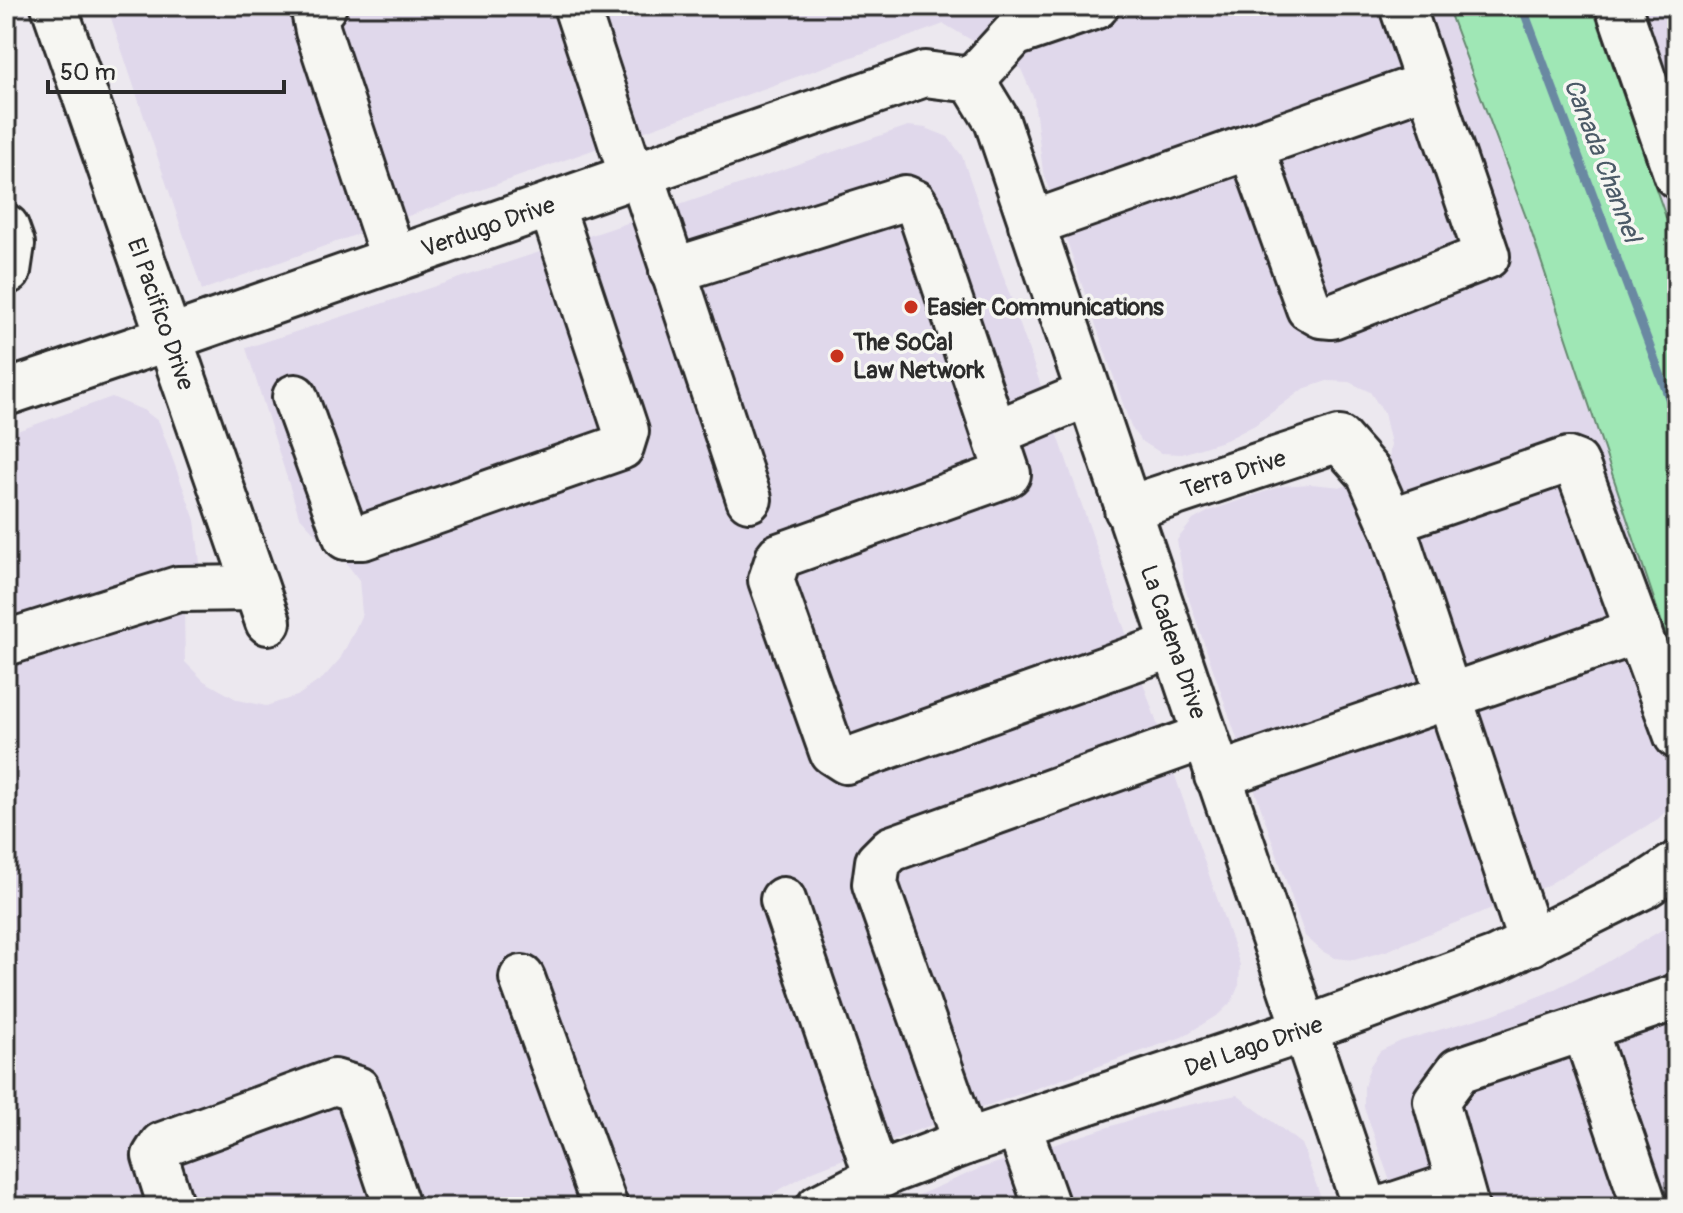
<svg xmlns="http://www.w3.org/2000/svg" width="1683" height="1213" viewBox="0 0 1683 1213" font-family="Pangolin,sans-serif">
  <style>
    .built { fill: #e0d8eb }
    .green { fill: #9fe7b5; stroke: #658970; stroke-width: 2 }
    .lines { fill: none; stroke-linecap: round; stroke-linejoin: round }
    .stream { stroke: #6b89a2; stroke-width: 9 }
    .minor-casing { stroke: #2b2b2b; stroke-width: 50 }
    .minor { stroke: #f6f6f2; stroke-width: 44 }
    .poi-dot { fill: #c8321e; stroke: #f6f6f2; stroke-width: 3 }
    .labels { text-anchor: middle; stroke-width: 7; stroke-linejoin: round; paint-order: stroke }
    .street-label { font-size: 24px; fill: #2b2b2b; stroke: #f6f6f2 }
    .poi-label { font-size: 24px; font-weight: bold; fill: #2b2b2b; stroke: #f6f6f2; text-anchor: start }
    .water-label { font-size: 26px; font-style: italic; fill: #4b5a67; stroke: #f6f6f2 }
  </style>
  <rect width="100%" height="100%" fill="#ece8ef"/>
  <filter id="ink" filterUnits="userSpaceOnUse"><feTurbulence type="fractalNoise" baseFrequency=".0125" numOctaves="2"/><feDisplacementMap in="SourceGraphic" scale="16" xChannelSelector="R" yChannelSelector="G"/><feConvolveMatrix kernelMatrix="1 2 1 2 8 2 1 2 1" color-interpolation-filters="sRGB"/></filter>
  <g filter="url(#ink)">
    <!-- built -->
    <path class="built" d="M107 6H1447L1530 228 1677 668V800L1658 819 1546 886 1386 951 1354 960 1335 958 1322 951 1305 936 1185 588 1177 540 1193 520 1209 511 1281 486 1311 484 1342 487 1366 479 1389 459 1391 444 1384 413 1370 392 1349 382 1327 381 1303 389 1255 425 1226 440 1182 454 1161 453 1140 440 1131 427 1043 172 1034 99 1021 69 944 24 202 290Z
      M1592 6H1677V249Z
      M908 126 926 128 948 137 962 156 1240 965 1239 985 1232 1001 1219 1014 1182 1037 915 1131 813 1171 749 1207H6V435L112 397 145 411 159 422 195 520 200 563 184 612 185 662 204 681 238 700 266 706 297 696 323 678 340 659 353 634 362 614 359 580 344 560 320 539 299 516 246 348 607 230Z
      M1677 921V1207H1399L1364 1107V1087L1370 1066 1380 1051 1401 1041 1491 1015 1547 993 1604 964Z
      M1237 1095 1302 1144 1324 1207H891L981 1168 1155 1112Z"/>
    <!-- green -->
    <path class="green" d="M1447 6H1592L1677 249V668L1530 228Z"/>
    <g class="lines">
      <!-- stream -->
      <path class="stream" d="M1522 6 1677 419"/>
      <defs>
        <g id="minor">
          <path id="s1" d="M54 6 268 622"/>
          <path d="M324 6 315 16 318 31 394 260"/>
          <path d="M576 6 632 176"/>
          <path d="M1618 6 1677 176"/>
          <path id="s2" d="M972 80 997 121 1365 1207"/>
          <path d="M972 80 1014 34 1096 6"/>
          <path d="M1251 147 1309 308 1321 315 1332 316 1487 256 1402 6"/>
          <path d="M641 173 749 499"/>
          <path d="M1031 224 1428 84"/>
          <path d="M6 227 12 244 8 271 6 272"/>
          <path d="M672 271 905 198 914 202 921 214 1008 474 779 556 771 580 832 752 846 761 1173 645"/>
          <path id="s3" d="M6 393 169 338 925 74 972 80"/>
          <path d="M295 397 346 537H363L621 447 626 431 551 205"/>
          <path d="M995 433 1088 394"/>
          <path id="s4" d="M1127 509 1339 439 1369 473 1394 530 1531 943"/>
          <path d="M1390 521 1568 460 1576 463 1677 736"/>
          <path d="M6 643 178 589 255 588"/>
          <path d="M1217 776 1639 631"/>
          <path d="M783 900 877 1177"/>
          <path d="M522 978 605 1207"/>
          <path d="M1584 1028 1645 1207"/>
          <path d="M1018 1125 1047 1207"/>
          <path d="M966 1142 875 884 878 862 891 849 1204 737"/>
          <path d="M171 1207 155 1156 162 1145 334 1082 357 1089 397 1207"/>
          <path id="s5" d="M819 1207 892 1170 966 1142 1303 1030 1496 959 1644 886 1677 864"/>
          <path d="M1388 1207 1458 1184"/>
          <path d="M1466 1207 1436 1101 1459 1070 1677 997"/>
        </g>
      </defs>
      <!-- minor casing -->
      <use href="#minor" class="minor-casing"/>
      <!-- minor -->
      <use href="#minor" class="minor"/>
    </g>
  </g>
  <!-- markers -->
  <g class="poi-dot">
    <circle cx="911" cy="307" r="8"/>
    <circle cx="837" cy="356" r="8"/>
  </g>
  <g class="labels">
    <!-- street labels -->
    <g class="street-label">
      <text dy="8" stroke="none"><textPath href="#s3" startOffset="510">Verdugo Drive</textPath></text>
      <text dy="8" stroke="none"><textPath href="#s1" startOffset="326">El Pacifico Drive</textPath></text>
      <text dy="8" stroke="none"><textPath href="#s4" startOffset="112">Terra Drive</textPath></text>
      <text dy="8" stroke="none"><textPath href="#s2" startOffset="598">La Cadena Drive</textPath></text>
      <text dy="8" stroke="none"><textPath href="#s5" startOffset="464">Del Lago Drive</textPath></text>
    </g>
    <!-- poi labels -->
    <g class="poi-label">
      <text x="927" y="315">Easier Communications</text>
      <text x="853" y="350">The SoCal<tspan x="853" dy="28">Law Network</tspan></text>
    </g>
    <!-- water labels -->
    <g class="water-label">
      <text transform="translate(1603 160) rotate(69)" y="9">Canada Channel</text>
    </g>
  </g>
  <!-- margin -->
  <rect width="1683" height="1213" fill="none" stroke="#f6f6f2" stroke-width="32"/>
  <rect x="16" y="16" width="1651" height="1181" fill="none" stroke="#2b2b2b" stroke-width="3" filter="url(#ink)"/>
  <!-- scale -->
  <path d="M48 80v12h236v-12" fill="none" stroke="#2b2b2b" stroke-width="4"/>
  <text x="60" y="80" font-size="24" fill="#2b2b2b" stroke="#f6f6f2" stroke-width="6" paint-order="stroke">50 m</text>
</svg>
